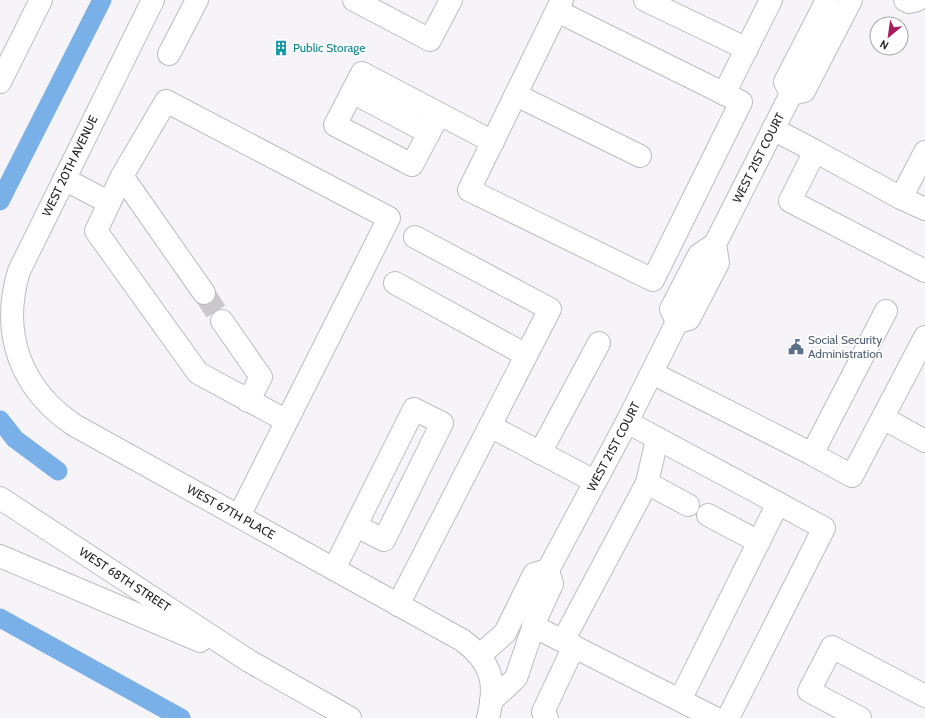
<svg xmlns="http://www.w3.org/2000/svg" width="925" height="718" viewBox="0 0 925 718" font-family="Cabin,sans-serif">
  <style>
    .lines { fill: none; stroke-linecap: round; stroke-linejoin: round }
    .canal { stroke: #79b0e7; stroke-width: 19 }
    .minor-tunnel { stroke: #cbc9cd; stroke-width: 22; stroke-dasharray: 22 11; stroke-linecap: butt }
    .minor-casing { stroke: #bdbcbf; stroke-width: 24 }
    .major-casing { stroke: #bdbcbf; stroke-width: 24 }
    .highway-casing { stroke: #bdbcbf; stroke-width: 24 }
    .minor { stroke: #fff; stroke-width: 22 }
    .major { stroke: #fff; stroke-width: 22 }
    .highway { stroke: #fff; stroke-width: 22 }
    .labels { text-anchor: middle; stroke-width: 3.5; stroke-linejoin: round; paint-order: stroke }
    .culture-label { font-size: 12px; fill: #0d838f; stroke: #fff; text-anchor: start }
    .street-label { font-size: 12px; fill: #1e1e1f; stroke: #fff }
    .service-label { font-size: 12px; fill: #4e5e75; stroke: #fff; text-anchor: start }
  </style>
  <rect width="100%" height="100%" fill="#f6f4f8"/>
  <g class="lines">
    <!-- canal -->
    <path class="canal" d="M0 201 102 0
      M0 420 15 439 58 471
      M0 618 181 718"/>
    <!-- minor-tunnel -->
    <path class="minor-tunnel" d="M204 293 222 321"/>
    <defs>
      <g id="minor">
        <path id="s1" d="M153 0 19 271C0 334 21 389 74 425L462 640C492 662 497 683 488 718"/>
        <path d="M354 0 430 40 451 0"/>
        <path d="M645 0 747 49"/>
        <path d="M905 0 909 2 917 0"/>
        <path d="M557 11 741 102 653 280 469 190 562 0"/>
        <path d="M169 54 197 0"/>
        <path d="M352 92 429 133"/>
        <path d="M724 94 771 0"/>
        <path d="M791 94 804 91 851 0"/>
        <path d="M791 94 785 82 827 0"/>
        <path d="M516 95 640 156"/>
        <path d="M439 114 412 165 335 125 362 73 493 142"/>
        <path d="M773 129 815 151 790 201 925 271"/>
        <path d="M815 151 901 198 925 209"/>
        <path d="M122 176 204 293"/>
        <path d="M64 179 108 202"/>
        <path d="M901 198 925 152"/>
        <path d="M395 283 526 355"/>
        <path d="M222 321 261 377 248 401"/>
        <path id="s2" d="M677 322 671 309 699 255 715 244 791 94"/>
        <path d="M677 322 689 319 718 263 715 244"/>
        <path d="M652 373 812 454 886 311"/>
        <path d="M883 418 925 441"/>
        <path d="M627 422 824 528 728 718"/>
        <path d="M490 426 594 481"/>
        <path d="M657 439 647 483 688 505"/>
        <path d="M540 453 599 343"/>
        <path d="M812 454 852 476 925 337"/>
        <path d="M708 515 759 542"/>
        <path d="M239 516 389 218 166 101 122 176 96 231 198 373 287 421"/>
        <path d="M334 569 414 409 442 423 384 540 356 526"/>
        <path d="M398 605 550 309 415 237"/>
        <path d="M533 626 715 718"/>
        <path d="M563 641 647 483"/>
        <path d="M480 655 505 633 534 574 548 570"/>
        <path d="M680 700 778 503"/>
        <path id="s3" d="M491 701 516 678 536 619 552 584 548 570 627 422 677 322"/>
        <path d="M547 718 543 712 574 646"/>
        <path d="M860 718 809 691 832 647 925 696"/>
      </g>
      <g id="major">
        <path id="s4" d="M0 498 249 661 350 718"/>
        <path d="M0 556 200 641"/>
      </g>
      <path id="highway" d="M0 82 41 0"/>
    </defs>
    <!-- minor casing -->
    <use href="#minor" class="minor-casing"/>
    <!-- major casing -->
    <use href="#major" class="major-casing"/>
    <!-- highway casing -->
    <use href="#highway" class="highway-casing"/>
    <!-- minor -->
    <use href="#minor" class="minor"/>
    <!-- major -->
    <use href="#major" class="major"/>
    <!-- highway -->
    <use href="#highway" class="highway"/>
  </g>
  <!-- icons -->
  <defs>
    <symbol id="building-bare" viewBox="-9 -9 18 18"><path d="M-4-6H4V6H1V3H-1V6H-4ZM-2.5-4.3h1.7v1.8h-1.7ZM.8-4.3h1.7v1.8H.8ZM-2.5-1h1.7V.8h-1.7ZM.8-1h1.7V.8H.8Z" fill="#0f9aa8" stroke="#fff" stroke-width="2.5" paint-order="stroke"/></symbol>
    <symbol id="civic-bare" viewBox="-9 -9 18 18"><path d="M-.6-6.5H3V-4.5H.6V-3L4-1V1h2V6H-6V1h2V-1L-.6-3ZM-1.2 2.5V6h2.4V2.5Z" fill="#5c6f8a" stroke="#fff" stroke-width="2.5" paint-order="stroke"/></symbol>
  </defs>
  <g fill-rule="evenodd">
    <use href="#building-bare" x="270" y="37" width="22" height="22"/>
    <use href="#civic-bare" x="785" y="336" width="22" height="22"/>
  </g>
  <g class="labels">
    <!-- culture labels -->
    <g class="culture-label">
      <text x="293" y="52">Public Storage</text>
    </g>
    <!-- street labels -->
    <g class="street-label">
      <text dy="4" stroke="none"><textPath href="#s2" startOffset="191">WEST 21ST COURT</textPath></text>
      <text transform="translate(70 166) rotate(-64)" y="4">WEST 20TH AVENUE</text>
      <text dy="4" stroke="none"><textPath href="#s3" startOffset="289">WEST 21ST COURT</textPath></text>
      <text dy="4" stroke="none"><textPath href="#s1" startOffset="658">WEST 67TH PLACE</textPath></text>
      <text dy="4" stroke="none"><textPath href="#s4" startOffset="149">WEST 68TH STREET</textPath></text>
    </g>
    <!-- service labels -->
    <g class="service-label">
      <text x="808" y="344">Social Security<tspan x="808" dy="14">Administration</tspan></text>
    </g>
  </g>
  <!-- north arrow -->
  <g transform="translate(889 36) rotate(209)"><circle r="19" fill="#ffffff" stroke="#a5a5a5"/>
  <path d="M0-3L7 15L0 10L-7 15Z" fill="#aa1c5b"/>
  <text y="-6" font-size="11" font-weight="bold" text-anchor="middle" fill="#1e1e1f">N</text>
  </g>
</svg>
